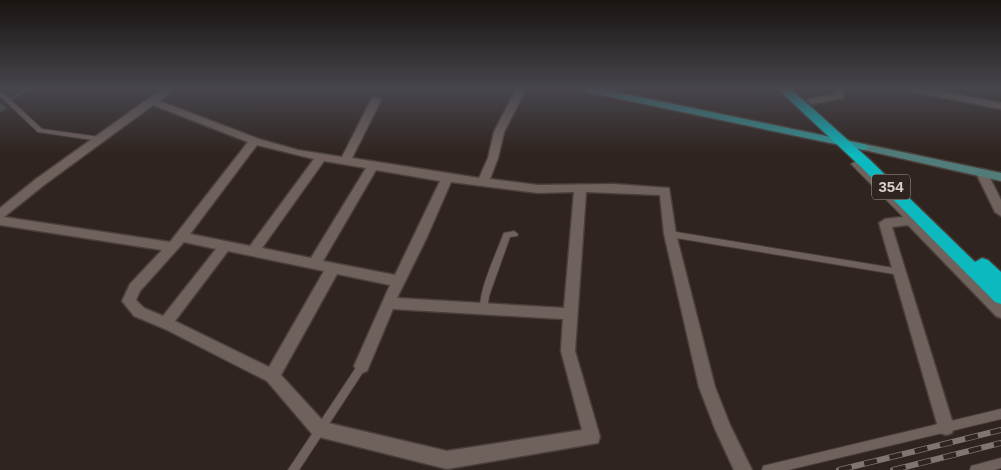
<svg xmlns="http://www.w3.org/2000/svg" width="1001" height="470" viewBox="0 0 1001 470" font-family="Arial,sans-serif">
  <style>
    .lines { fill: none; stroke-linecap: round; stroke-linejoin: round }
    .stream { stroke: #444a4e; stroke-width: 4 }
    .lane-casing { stroke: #49403c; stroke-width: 2 }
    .street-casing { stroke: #49403c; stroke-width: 3 }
    .secondary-casing { stroke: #49403c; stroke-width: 3 }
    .primary-casing { stroke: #49403c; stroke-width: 3 }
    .highway-casing { stroke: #49403c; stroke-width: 3 }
    .lane { fill: #6f625c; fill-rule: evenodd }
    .street { fill: #6f625c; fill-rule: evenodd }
    .secondary { fill: #517c7a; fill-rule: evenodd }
    .primary { fill: #339697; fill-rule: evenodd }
    .highway { fill: #0bb9bf; fill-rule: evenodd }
    .rail-casing { stroke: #7f7571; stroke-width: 6 }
    .rail { stroke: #2f241f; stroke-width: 4.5; stroke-dasharray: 13; stroke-linecap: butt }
    .labels { text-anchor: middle; stroke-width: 5; stroke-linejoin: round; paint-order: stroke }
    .shield { fill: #2f241f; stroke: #a59c99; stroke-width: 1 }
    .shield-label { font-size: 15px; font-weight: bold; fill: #d8d0cd }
  </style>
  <rect width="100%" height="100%" fill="#2f241f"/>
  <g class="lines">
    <!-- stream -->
    <path class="stream" d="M12 98 28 89
      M0 105 4 108 0 110"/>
    <defs>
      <path id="lane" d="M0 91 2 92 42 129 100 137 103 139 100 141 38 132 0 96Z
        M865 161 868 163 867 165 860 166 914 218 915 220 914 222H908L851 164 854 162Z
        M514 231 518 234 517 236 510 237 489 296 487 311 484 312 481 311C476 296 497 252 503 235L504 233Z
        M670 231 900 269 903 270 904 272 903 274 900 275 670 237 666 234Z
        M362 362 365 363 367 366 365 369 299 470H288L359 363Z
        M1001 409V419L788 470H762L763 466 767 465Z
        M1001 458V468L994 470H970L971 466 975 465Z"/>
      <path id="street" d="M162 89H174L159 101 259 139 298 150 342 157 371 100 373 98H379L381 100 352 158 479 178 488 158 494 132 516 89H526L504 132 498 158 490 179 538 185 613 184 669 188 676 234 715 387 730 425 752 470H734L715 429 699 387 664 234 660 195 586 192 575 351 600 437 598 443 447 469 319 437 313 435 267 381 165 329 134 316 122 301 130 284 162 250 0 225V208L36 179ZM153 105 248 142 170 242 4 217 44 185ZM257 145 314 159 250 246 190 234ZM324 161 366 168 311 258 262 248ZM376 170 440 181 395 275 323 261ZM451 182 538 193 574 192 564 308 397 298 427 237ZM184 242 216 249 163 316 144 308 136 300 140 291ZM228 251 324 271 269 367 175 321ZM337 274 390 285 354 366 357 371 362 373 367 371 393 309 563 319 561 351 582 430 447 451 324 422 281 375Z
        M834 89H844L843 98 812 104 807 101 809 99 835 94Z
        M910 89H931L1001 103V109L915 92Z
        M982 169 986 170 1001 200V216L995 212 976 173Z
        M911 216 915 217 1001 303V318L996 316 908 225 892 227 954 427 952 433 946 435 940 433 938 427 879 223 885 219Z"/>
      <path id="secondary" d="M864 144 1001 173V181L860 149 859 147 860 145Z"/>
      <path id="primary" d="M582 89H602L864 144 869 147 864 150 587 92Z"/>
      <path id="highway" d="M778 89H791L870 160 975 262 982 258 988 260 1001 272V304L995 302 860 166Z"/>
    </defs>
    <!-- lane casing -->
    <use href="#lane" class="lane-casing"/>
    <!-- street casing -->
    <use href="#street" class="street-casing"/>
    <!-- secondary casing -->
    <use href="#secondary" class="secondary-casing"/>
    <!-- primary casing -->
    <use href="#primary" class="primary-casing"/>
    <!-- highway casing -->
    <use href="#highway" class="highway-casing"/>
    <!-- lane -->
    <use href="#lane" class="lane"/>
    <!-- street -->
    <use href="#street" class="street"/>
    <!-- secondary -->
    <use href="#secondary" class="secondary"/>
    <!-- primary -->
    <use href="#primary" class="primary"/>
    <!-- highway -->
    <use href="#highway" class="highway"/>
    <defs>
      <path id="rail" d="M839 470 1001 430
        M893 470 1001 443"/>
    </defs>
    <!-- rail casing -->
    <use href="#rail" class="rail-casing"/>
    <!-- rail -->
    <use href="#rail" class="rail"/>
  </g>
  <!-- sky -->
  <linearGradient id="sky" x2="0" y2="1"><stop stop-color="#1a1411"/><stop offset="0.57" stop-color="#47454d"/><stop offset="1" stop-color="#47454d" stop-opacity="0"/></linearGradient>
  <rect width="1001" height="155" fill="url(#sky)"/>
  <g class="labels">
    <!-- shield labels -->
    <rect class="shield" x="872" y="174.5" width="38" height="25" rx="4"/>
    <g class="shield-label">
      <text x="891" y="192">354</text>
    </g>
  </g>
</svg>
